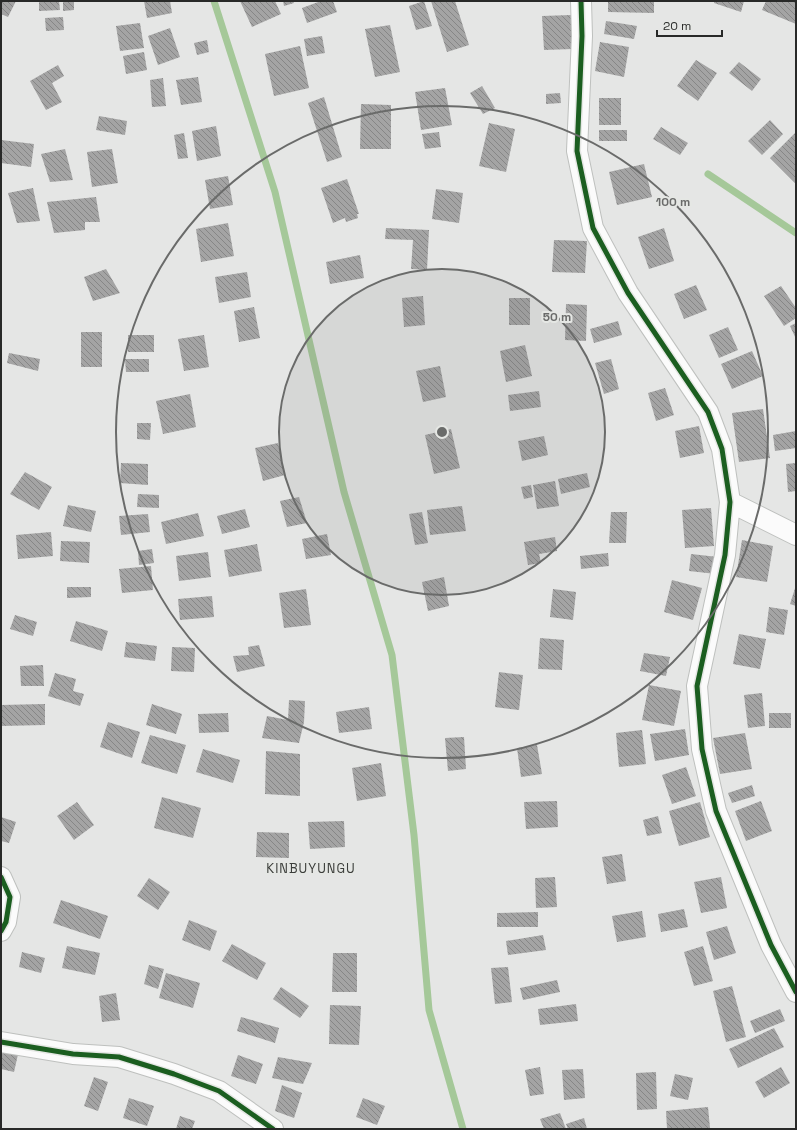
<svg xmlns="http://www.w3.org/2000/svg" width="797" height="1130" viewBox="0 0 797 1130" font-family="'Space Grotesk',sans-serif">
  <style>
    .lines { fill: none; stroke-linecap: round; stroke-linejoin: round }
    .stream { stroke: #a5c899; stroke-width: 7 }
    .building { fill: url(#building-back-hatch) }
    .minor-casing { stroke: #bec0be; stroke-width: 22 }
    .minor { stroke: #fbfbfb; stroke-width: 20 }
    .cycleway-casing { stroke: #e5e7e4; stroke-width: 8 }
    .cycleway { stroke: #1b5e20; stroke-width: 5 }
    .ring { fill: none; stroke: #6a6b6a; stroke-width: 2 }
    .labels { text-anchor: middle; stroke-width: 4; stroke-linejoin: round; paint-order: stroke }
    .neighbourhood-label { font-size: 13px; letter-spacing: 1px; fill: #3b3d3a; stroke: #e5e7e4 }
    .centre { fill: #6a6b6a; stroke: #e5e7e4; stroke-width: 2 }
    .ring-label { font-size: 12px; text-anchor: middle; font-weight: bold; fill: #6a6b6a; stroke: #e5e7e4; stroke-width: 4; stroke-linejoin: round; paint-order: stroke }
  </style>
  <defs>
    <pattern id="building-back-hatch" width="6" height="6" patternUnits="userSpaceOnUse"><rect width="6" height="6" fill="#a4a4a4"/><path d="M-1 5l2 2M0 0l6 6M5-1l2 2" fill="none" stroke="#868686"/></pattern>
  </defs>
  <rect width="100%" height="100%" fill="#e5e6e5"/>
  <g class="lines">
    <!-- stream -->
    <path class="stream" d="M214 1 275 192 344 492 392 655 414 835 429 1010 463 1129
      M708 174 796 233"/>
  </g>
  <!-- building -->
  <path class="building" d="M1 1H16L8 17 1 14Z
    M39 1H59L60 10 39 11Z
    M63 1H74V10L63 11Z
    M144 1H170L172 13 147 18Z
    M240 1H275L281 14 252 27Z
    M283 1H293L294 3 284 6Z
    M321 1H333L337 12 307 23 302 8Z
    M424 1 432 26 416 30 409 6Z
    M431 1H455L469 45 447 52Z
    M608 1H654V13L608 12Z
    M714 1H744L741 12 714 3Z
    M766 1H796V24L762 10Z
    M571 15 573 49 544 50 542 16Z
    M63 17 64 30 46 31 45 18Z
    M606 21 637 26 634 39 604 34Z
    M140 23 144 48 120 51 116 26Z
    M390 25 400 72 375 77 365 29Z
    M170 28 180 57 158 65 148 36Z
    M322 36 325 53 307 56 304 39Z
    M207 40 209 52 197 55 194 43Z
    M600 42 629 47 624 77 595 71Z
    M300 46 309 88 274 96 265 54Z
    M144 52 147 70 126 74 123 56Z
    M696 60 717 73 698 101 677 86Z
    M739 62 761 79 752 91 729 73Z
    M58 65 64 76 52 83 62 102 46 110 30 81Z
    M198 77 202 102 181 105 176 80Z
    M163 78 166 106 152 107 150 80Z
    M482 86 495 108 483 114 470 93Z
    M445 88 452 125 421 130 415 92Z
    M560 93 561 103 546 104V94Z
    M324 97 342 157 327 162 308 103Z
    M599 98H621V125H599Z
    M361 104 391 105V149H360Z
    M99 116 127 121 125 135 96 130Z
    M770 120 783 134 762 155 748 141Z
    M489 123 515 129 506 172 479 166Z
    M216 126 221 156 197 161 192 131Z
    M661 127 688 143 680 155 653 139Z
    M599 130H627V141H599Z
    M439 132 441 147 425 149 422 134Z
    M796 132V184L770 158Z
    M184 133 188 158 178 159 174 135Z
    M1 140 34 144 31 167 1 163Z
    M65 149 73 180 50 182 41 154Z
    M112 149 118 183 92 187 87 152Z
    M644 164 652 197 617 205 609 172Z
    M228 176 233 205 210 209 205 180Z
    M347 179 359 214H357L358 218 346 222 345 218 333 223 321 188Z
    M33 188 40 221 17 223 8 193Z
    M436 189 463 193 459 223 432 219Z
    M96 197 100 222H85V230L54 233 47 202Z
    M228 223 234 256 201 262 196 229Z
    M386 228 429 230 427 270 411 269 413 240 385 239Z
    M664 228 674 261 649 269 638 237Z
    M554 240 587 241 585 273 552 272Z
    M360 255 364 278 330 284 326 262Z
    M106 269 120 293 93 301 84 277Z
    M247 272 251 297 219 303 215 277Z
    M696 285 707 310 684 319 674 294Z
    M781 286 796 308V318L784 326 764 296Z
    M423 296 425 325 404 327 402 298Z
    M509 298H530V325H509Z
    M566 304 587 305 586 341 565 340Z
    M254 307 260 338 239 342 234 311Z
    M618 321 622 335 594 343 590 329Z
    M796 323V339L790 326Z
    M728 327 738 350 719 358 709 335Z
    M81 332H102V367H81Z
    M128 335H154V352H128Z
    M204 335 209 367 184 371 178 339Z
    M525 345 532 376 506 382 500 351Z
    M752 351 763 376 732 389 721 364Z
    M9 353 40 359 38 371 7 363Z
    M125 359H149V372H126Z
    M611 359 619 389 604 394 595 363Z
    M440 366 446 397 423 402 416 371Z
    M665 388 674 415 656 421 648 393Z
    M539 391 541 407 510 411 508 395Z
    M190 394 196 427 163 434 156 401Z
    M763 409 770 458 739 462 732 413Z
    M137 423H151L150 440 137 439Z
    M699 426 704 453 680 458 675 431Z
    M451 429 460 468 434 474 425 435Z
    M796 431V448L775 451 773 435Z
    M544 436 548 455 522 461 518 441Z
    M278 443 285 475 263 481 255 448Z
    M121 463 148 464V485L120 483Z
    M796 463V491L788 492 786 464Z
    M25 472 52 487 39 510 10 494Z
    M587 473 590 487 561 494 558 479Z
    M555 481 559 506 537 509 533 485Z
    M531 485 533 497 524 499 521 487Z
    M138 494 159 495V508L137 507Z
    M299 497 307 523 287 527 280 501Z
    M68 505 96 511 91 532 63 526Z
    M462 506 466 531 430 535 427 510Z
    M711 508 714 546 685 548 682 510Z
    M245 509 250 527 222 534 217 516Z
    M422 512 428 543 415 545 409 514Z
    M611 512H627L626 543H609Z
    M198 513 204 536 166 544 161 522Z
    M148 514 150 532 121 535 119 516Z
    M51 532 53 556 18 559 16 535Z
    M327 534 331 555 306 559 302 539Z
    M555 537 557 551 539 554 541 563 528 565 524 542Z
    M742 540 773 546 767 582 736 577Z
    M61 541 90 542 89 563 60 561Z
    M257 544 262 571 229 577 224 550Z
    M152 549 154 563 139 565 138 551Z
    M208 552 211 577 179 581 176 556Z
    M608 553 609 566 581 569 580 556Z
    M691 554 718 557 716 574 689 571Z
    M151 566 153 590 122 593 119 569Z
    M444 577 449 606 428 611 422 582Z
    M672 580 702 588 693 620 664 612Z
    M796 585V606L790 604Z
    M67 587H91V597L67 598Z
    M306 589 311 625 284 628 279 593Z
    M553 589 576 592 573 620 550 617Z
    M212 596 214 617 180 620 178 599Z
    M769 607 788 610 784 635 766 632Z
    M15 615 37 622 33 636 10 629Z
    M76 621 108 631 102 651 70 641Z
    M739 634 766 639 760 669 733 664Z
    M540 638 564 640 562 670 538 669Z
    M126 642 157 646 155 661 124 657Z
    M259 645 265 666 237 672 233 656 249 655 248 647Z
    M172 647 195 648 194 672 171 671Z
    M644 653 670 657 666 676 640 671Z
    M43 665 44 686H21L20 666Z
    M499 672 523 675 519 710 495 707Z
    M55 673 76 679 73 691 84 694 80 706 48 696Z
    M649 685 681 691 674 726 642 720Z
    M762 693 765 726 748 728 744 695Z
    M289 700 305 701 304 722 299 743 262 738 267 716 288 720Z
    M45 704V725L1 726V705Z
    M152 704 182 714 176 734 146 725Z
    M369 707 372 729 339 733 336 712Z
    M228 713 229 732 199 733 198 714Z
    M769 713H791V728H769Z
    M108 722 140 732 132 758 100 747Z
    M685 729 689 755 655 761 650 734Z
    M642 730 646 764 619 767 616 733Z
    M745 733 752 769 720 774 713 738Z
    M150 735 186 745 177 774 141 763Z
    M464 737 466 769 448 771 445 738Z
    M537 745 542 774 521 777 517 748Z
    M203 749 240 760 233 783 196 772Z
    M266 751 300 754V796L265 794Z
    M381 763 386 796 357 801 352 768Z
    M686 767 696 796 672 804 662 775Z
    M752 785 755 796 732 803 728 793Z
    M162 797 201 808 193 838 154 828Z
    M557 801 558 827 526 829 524 802Z
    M761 801 772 831 746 841 735 811Z
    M77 802 94 825 74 840 57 816Z
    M700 802 710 837 679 846 669 811Z
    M658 816 662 833 647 836 643 820Z
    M1 817 16 822 9 843 1 841Z
    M344 821 345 847 310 849 308 822Z
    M257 832 289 833V858L256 857Z
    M622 854 626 881 607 884 602 857Z
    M555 877 557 907 536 908 535 878Z
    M721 877 727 908 701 913 694 882Z
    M149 878 170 892 158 910 137 896Z
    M61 900 108 916 100 939 53 923Z
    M684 909 688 927 661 932 658 914Z
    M642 911 646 937 617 942 612 916Z
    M538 912V927H497V913Z
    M189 920 217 931 210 951 182 940Z
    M727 926 736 953 714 960 706 932Z
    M543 935 546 950 508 955 506 941Z
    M232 944 266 963 257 980 222 961Z
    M67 946 100 953 95 975 62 968Z
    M703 946 713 981 694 986 684 952Z
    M22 952 45 958 41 973 19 967Z
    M333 953H357V992H332Z
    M149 965 164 969 158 989 144 984Z
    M508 967 512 1002 495 1004 491 968Z
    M166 973 200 983 193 1008 159 998Z
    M557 980 560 992 523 1000 520 988Z
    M732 986 746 1037 726 1042 713 991Z
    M281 987 309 1006 300 1018 273 999Z
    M116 993 120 1020 102 1022 99 996Z
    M576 1004 578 1021 540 1025 538 1009Z
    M330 1005 361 1006 359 1045 329 1044Z
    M780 1009 785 1021 755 1033 750 1021Z
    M241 1017 279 1028 275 1043 237 1031Z
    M774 1028 784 1047 738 1068 729 1049Z
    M1 1046 19 1050 14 1072 1 1069Z
    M238 1055 263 1064 256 1084 231 1076Z
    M278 1057 312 1063 303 1084 272 1078Z
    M540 1067 544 1094 530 1096 525 1070Z
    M781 1067 790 1083 764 1098 755 1082Z
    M583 1069 585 1098 564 1100 562 1070Z
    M656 1072 657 1109 637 1110 636 1073Z
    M675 1074 693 1078 688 1100 670 1096Z
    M94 1077 108 1082 98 1111 84 1106Z
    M282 1085 302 1093 294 1118 275 1111Z
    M129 1098 154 1106 147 1126 123 1118Z
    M363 1098 385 1106 377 1125 356 1117Z
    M708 1107 710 1128 667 1129 666 1111Z
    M560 1113 566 1129H544L540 1119Z
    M180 1116 195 1121 192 1129H176Z
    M584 1118 587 1129H568L566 1124Z"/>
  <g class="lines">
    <defs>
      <path id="minor" d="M581 1 582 36 577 151 593 228 628 293 708 412 722 449 730 502 725 555 697 686 702 749 716 811 771 945 796 992
        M730 502 796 535
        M1 877 10 897 6 922 1 931
        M1 1042 73 1054 119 1057 174 1074 219 1091 273 1129"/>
    </defs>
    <!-- minor casing -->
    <use href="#minor" class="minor-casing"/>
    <!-- minor -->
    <use href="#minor" class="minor"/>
    <defs>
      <path id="cycleway" d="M581 1 582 36 577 151 593 228 628 293 708 412 722 449 730 502 725 555 697 686 702 749 716 811 771 945 796 992
        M1 877 10 897 6 922 1 931
        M1 1042 73 1054 119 1057 174 1074 219 1091 273 1129"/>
    </defs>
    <!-- cycleway casing -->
    <use href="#cycleway" class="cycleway-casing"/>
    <!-- cycleway -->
    <use href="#cycleway" class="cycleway"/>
  </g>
  <!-- distance rings -->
  <circle cx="442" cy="432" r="163" fill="#6a6b6a" fill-opacity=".12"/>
  <g class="ring">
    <circle cx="442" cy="432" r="163"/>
    <circle cx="442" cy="432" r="326"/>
  </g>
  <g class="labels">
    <!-- neighbourhood labels -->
    <g class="neighbourhood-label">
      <text x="311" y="873">KINBUYUNGU</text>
    </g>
  </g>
  <circle cx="442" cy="432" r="6" class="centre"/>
  <g class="ring-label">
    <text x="673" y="206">100 m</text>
    <text x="557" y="321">50 m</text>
  </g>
  <!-- border -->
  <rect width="797" height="1130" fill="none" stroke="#282928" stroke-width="4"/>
  <!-- scale -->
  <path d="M657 30v6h65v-6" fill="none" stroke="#282928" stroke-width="2"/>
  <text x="663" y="30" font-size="12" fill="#282928" stroke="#e5e7e4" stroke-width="3" paint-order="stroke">20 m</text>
</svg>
